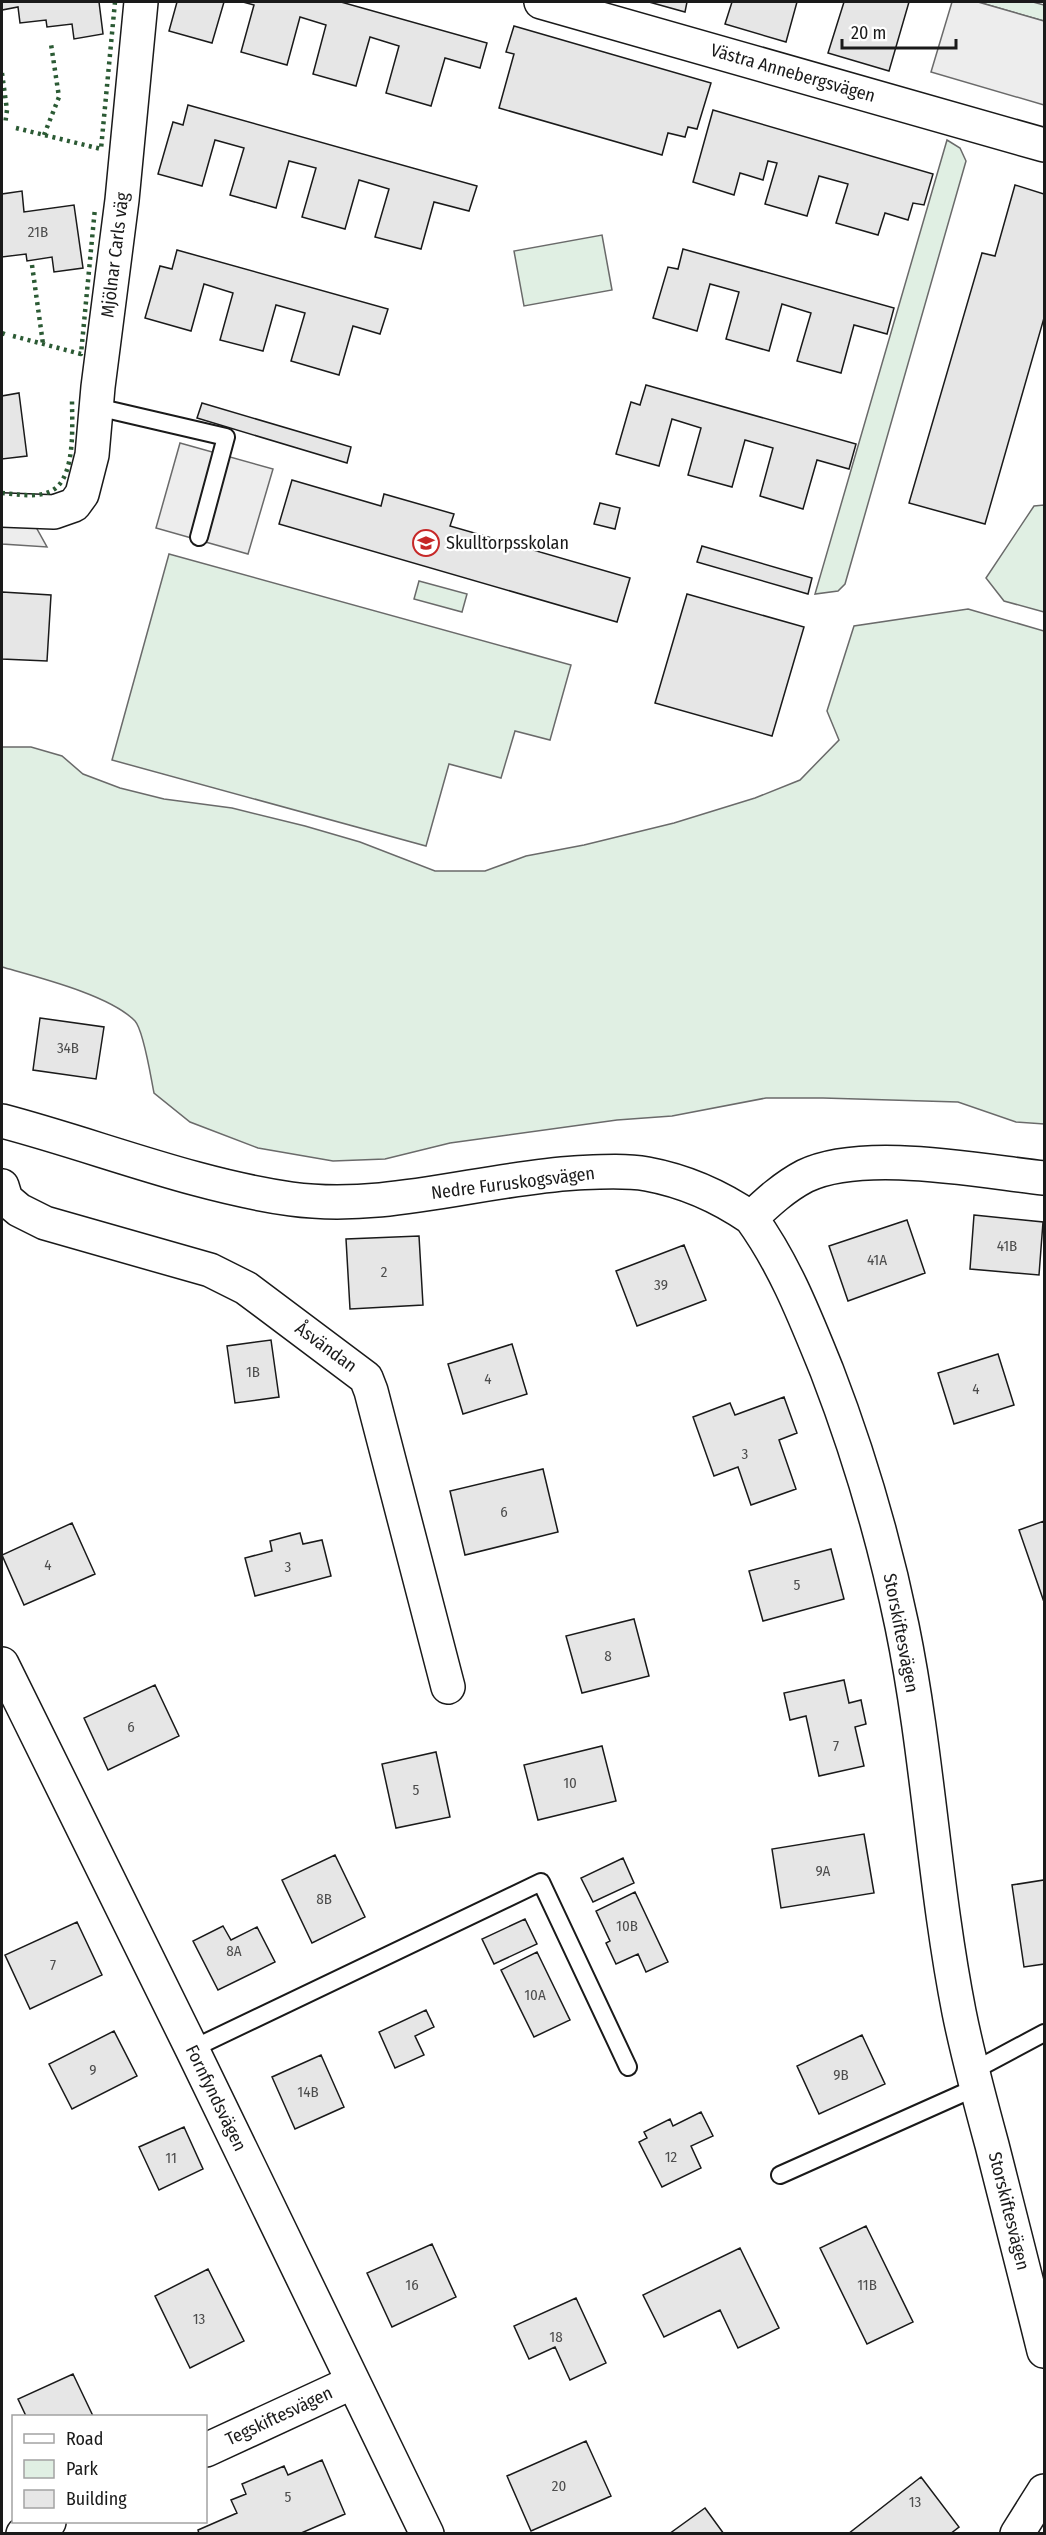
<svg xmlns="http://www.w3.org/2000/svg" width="1046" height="2535" viewBox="0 0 1046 2535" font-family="'Fira Sans Condensed',sans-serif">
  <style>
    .green { fill: #e0efe3; stroke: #6a6a6a; stroke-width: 1.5 }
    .parking { fill: #ededed; stroke: #6a6a6a; stroke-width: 1.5 }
    .building { fill: #e6e6e6; stroke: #1a1a1a; stroke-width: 1.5 }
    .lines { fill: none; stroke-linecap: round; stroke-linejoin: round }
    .service-casing { stroke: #1a1a1a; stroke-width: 20 }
    .minor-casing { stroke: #1a1a1a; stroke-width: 36 }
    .service { stroke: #fff; stroke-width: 16 }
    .minor { stroke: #fff; stroke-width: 33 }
    .hedge { stroke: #2b5a34; stroke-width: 4.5; stroke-dasharray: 3 4.5; stroke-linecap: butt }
    .labels { text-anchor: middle; stroke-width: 4.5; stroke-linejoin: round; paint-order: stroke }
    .number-label { font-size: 15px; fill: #4d4d4d }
    .street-label { font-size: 18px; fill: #1a1a1a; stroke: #fff }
    .poi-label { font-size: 18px; fill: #1a1a1a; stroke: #fff; text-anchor: start }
  </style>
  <rect width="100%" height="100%" fill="#fff"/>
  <!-- green -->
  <path class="green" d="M978 2H1033L1044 5V21Z
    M947 140 960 148 966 161 845 584 838 591 815 594Z
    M602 235 612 290 524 306 514 251Z
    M1044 505V612L1004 601 986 578 1034 506Z
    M169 554 571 665 550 740 515 731 501 778 449 764 426 846 112 760Z
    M419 581 467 594 462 612 414 599Z
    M968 609 1044 631V1124L1016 1122 958 1102 823 1098H766L672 1116 617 1120 450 1143 385 1159 333 1161 258 1148 190 1122 154 1093C151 1079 144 1031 135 1021 110 995 37 977 2 967V747H31L62 756 83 774 120 788 164 799 232 808 305 826 360 842 435 871H485L526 856 584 845 674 823 755 798 800 780 839 740 827 711 854 626Z"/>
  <!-- parking -->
  <path class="parking" d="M952 2H978L1044 21V105L931 72Z
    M180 443 273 469 248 554 156 528Z
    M2 518 32 520 47 547 2 544Z"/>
  <!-- building -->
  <path class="building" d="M2 2H99L103 34 74 39 72 24 47 27 46 20 20 23 18 7 2 10Z
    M177 2H224L212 43 169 31Z
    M243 2H341L487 43 480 68 445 58 431 106 386 93 399 46 370 37 356 86 313 74 326 25 300 17 287 65 241 52 254 5Z
    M649 2H687L685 12Z
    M732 2H797L786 42 725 24Z
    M844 2H909L889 71 828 53Z
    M514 26 711 83 697 129 688 127 685 137 668 133 662 155 499 108 514 54 506 52Z
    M188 105 477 186 469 211 434 202 421 249 375 237 389 189 359 180 345 229 302 217 316 168 289 161 276 208 230 195 244 148 215 140 202 186 158 174 173 122 183 125Z
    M713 110 933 174 924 205 913 203 908 220 885 213 878 235 836 223 848 184 819 176 807 216 765 204 777 163 768 161 763 180 740 173 734 195 693 182Z
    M1015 185 1044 194V318L985 524 909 503 982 253 995 256Z
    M22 191 24 212 74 205 83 268 54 272 52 257 27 261 26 254 2 257V194Z
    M683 249 894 308 887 334 854 325 841 373 797 361 811 313 782 304 769 351 726 339 739 292 710 284 697 331 653 318 668 267 678 269Z
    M177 250 388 309 380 334 353 326 339 375 291 361 305 313 276 305 263 351 220 340 233 293 204 284 191 331 145 318 160 266 172 269Z
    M646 385 856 444 849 469 817 460 803 509 760 496 773 448 745 440 732 487 688 475 701 428 672 419 659 466 616 454 631 402 640 405Z
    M19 393 27 456 2 459V396Z
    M202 403 351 447 347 463 197 418Z
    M292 480 381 506 384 494 454 514 450 526 630 578 617 622 279 524Z
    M600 503 620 508 615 529 594 524Z
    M702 546 812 578 808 594 697 562Z
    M2 592 51 595 47 661 2 659Z
    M687 594 804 627 772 736 655 703Z
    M40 1018 104 1027 96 1079 33 1070Z
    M974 1215 1043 1222 1039 1275 970 1269Z
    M907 1220 925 1273 848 1301 829 1246Z
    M419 1236 423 1305 350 1309 346 1239Z
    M684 1245 706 1300 637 1326 616 1271Z
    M271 1340 279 1397 235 1403 227 1346Z
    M512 1344 527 1394 463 1414 448 1364Z
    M998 1354 1014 1405 954 1424 938 1373Z
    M784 1397 797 1433 779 1440 796 1489 751 1505 738 1467 714 1476 693 1417 730 1403 735 1415Z
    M543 1469 558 1532 465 1555 450 1491Z
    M1044 1521V1602L1019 1530Z
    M72 1523 95 1574 24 1605 2 1555Z
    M300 1533 303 1544 322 1540 331 1576 255 1596 245 1558 272 1551 270 1541Z
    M831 1549 844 1599 763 1621 749 1571Z
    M634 1619 649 1676 582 1693 566 1636Z
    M844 1680 849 1703 861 1700 866 1724 855 1727 864 1766 819 1776 806 1716 790 1720 784 1693Z
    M155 1685 179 1736 108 1770 84 1718Z
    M602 1746 616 1801 538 1820 524 1765Z
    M436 1752 450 1817 396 1828 382 1764Z
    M864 1834 874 1893 781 1908 772 1849Z
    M335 1855 365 1917 312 1943 282 1880Z
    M623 1858 634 1883 593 1902 581 1878Z
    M1044 1880V1964L1024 1967 1012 1885Z
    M635 1892 668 1962 646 1972 638 1954 616 1964 606 1943 610 1941 596 1911Z
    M525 1919 537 1944 494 1964 482 1939Z
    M77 1922 102 1975 30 2009 5 1955Z
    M223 1926 231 1940 257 1927 275 1962 218 1990 193 1941Z
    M537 1952 570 2020 534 2037 501 1970Z
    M426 2010 434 2027 415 2036 424 2055 395 2068 379 2032Z
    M114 2031 137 2076 72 2109 49 2064Z
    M862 2035 885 2084 819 2114 797 2066Z
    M321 2055 344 2107 295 2129 272 2077Z
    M701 2112 713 2136 691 2146 701 2168 662 2187 639 2142 647 2138 644 2132 670 2119 673 2126Z
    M184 2127 203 2169 159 2190 139 2147Z
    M866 2226 913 2322 867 2344 820 2248Z
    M432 2244 456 2297 392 2327 367 2273Z
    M740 2248 779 2328 738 2348 720 2310 664 2337 643 2295Z
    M208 2269 244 2341 190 2368 155 2296Z
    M576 2298 606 2363 570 2380 555 2347 529 2359 514 2326Z
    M73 2374 93 2416H26L18 2399Z
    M586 2441 611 2496 531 2531 507 2476Z
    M322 2460 345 2514 299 2534H199L198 2530 237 2513 231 2500 246 2494 242 2484 284 2466 288 2475Z
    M921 2477 959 2527 950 2534H848Z
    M705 2508 724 2534H669Z"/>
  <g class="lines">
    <defs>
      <path id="service" d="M97 407 226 437 199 537
        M192 2049 541 1882 628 2067
        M973 2071 1044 2033
        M780 2175 977 2087"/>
      <path id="minor" d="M541 2 1044 145
        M2 510 54 512 74 505 82 494 92 455 98 387 122 200 141 2
        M2 1121C97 1146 193 1185 291 1199 386 1212 480 1179 575 1173 598 1172 624 1170 647 1174 685 1181 719 1196 751 1218 768 1202 784 1187 805 1176 863 1148 980 1171 1044 1178
        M2 1186 6 1199 19 1210 45 1223 210 1270 246 1288 366 1378 371 1391 448 1687
        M751 1218C785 1265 805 1317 827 1371 859 1454 884 1539 902 1626 928 1753 934 1885 959 2012 968 2057 980 2101 992 2145 1009 2213 1027 2282 1044 2351
        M2 1664 192 2049 427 2534
        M206 2450 353 2382
        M23 2534 49 2522
        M1017 2534 1044 2491"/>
    </defs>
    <!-- service casing -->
    <use href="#service" class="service-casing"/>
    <!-- minor casing -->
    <use href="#minor" class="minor-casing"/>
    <!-- service -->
    <use href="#service" class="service"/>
    <!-- minor -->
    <use href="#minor" class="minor"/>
    <!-- hedge -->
    <path class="hedge" d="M2 73 7 110 5 125
      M16 128 101 149 115 2
      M44 135 59 97 51 44
      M32 265 43 344
      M2 333 7 335
      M13 336 81 354 95 208
      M2 493C17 494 38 499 53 490 76 476 72 424 72 400"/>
  </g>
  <!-- icons -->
  <defs>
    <symbol id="school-ring" viewBox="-11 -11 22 22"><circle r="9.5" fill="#fff" stroke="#c62828" stroke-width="1.5"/><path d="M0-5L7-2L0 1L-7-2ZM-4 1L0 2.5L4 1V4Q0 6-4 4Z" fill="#c62828"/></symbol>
  </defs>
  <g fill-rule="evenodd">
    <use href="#school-ring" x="411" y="528" width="30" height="30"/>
  </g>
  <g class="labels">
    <!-- number labels -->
    <g class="number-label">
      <text x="38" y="237">21B</text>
      <text x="68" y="1053">34B</text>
      <text x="1007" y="1251">41B</text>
      <text x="877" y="1265">41A</text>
      <text x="384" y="1277">2</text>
      <text x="661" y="1290">39</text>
      <text x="253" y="1377">1B</text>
      <text x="488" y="1384">4</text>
      <text x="976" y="1394">4</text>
      <text x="745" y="1459">3</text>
      <text x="504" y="1517">6</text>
      <text x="48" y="1570">4</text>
      <text x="288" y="1572">3</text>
      <text x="797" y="1590">5</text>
      <text x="608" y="1661">8</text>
      <text x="131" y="1732">6</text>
      <text x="836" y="1751">7</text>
      <text x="570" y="1788">10</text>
      <text x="416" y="1795">5</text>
      <text x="823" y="1876">9A</text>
      <text x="324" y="1904">8B</text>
      <text x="627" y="1931">10B</text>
      <text x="234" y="1956">8A</text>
      <text x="53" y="1970">7</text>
      <text x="535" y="2000">10A</text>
      <text x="93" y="2075">9</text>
      <text x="841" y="2080">9B</text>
      <text x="308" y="2097">14B</text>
      <text x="671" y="2162">12</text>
      <text x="171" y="2163">11</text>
      <text x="412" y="2290">16</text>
      <text x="867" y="2290">11B</text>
      <text x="199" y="2324">13</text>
      <text x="556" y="2342">18</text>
      <text x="559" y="2491">20</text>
      <text x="288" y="2502">5</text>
      <text x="915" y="2507">13</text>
    </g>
    <!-- street labels -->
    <g class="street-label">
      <text transform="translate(793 73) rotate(16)" y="6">Västra Annebergsvägen</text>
      <text transform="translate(115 255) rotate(-83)" y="6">Mjölnar Carls väg</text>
      <text transform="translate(513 1183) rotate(-7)" y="6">Nedre Furuskogsvägen</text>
      <text transform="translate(326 1347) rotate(36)" y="6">Åsvändan</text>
      <text transform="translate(901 1633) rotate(79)" y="6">Storskiftesvägen</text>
      <text transform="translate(216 2098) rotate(64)" y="6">Fornfyndsvägen</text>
      <text transform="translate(1009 2211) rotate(76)" y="6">Storskiftesvägen</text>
      <text transform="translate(279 2416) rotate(-25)" y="6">Tegskiftesvägen</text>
    </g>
    <!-- poi labels -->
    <g class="poi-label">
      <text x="446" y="549">Skulltorpsskolan</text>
    </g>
  </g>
  <!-- border -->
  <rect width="1046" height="2535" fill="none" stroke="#1a1a1a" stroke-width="6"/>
  <!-- legend -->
  <rect x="12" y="2415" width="195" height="108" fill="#ffffff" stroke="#a3a3a3" stroke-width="1.5"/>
  <rect x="24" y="2434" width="30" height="9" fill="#ffffff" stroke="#a3a3a3" stroke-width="1.5"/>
  <text x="66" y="2445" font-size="18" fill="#1a1a1a">Road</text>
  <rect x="24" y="2460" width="30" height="18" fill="#e0efe3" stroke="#a3a3a3" stroke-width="1.5"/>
  <text x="66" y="2475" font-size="18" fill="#1a1a1a">Park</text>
  <rect x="24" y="2490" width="30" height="18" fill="#e6e6e6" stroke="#a3a3a3" stroke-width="1.5"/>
  <text x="66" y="2505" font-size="18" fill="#1a1a1a">Building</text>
  <!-- scale -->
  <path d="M842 39v9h114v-9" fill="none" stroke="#1a1a1a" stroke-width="3"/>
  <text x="851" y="39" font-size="18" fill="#1a1a1a" stroke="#ffffff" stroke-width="4.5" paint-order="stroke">20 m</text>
</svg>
